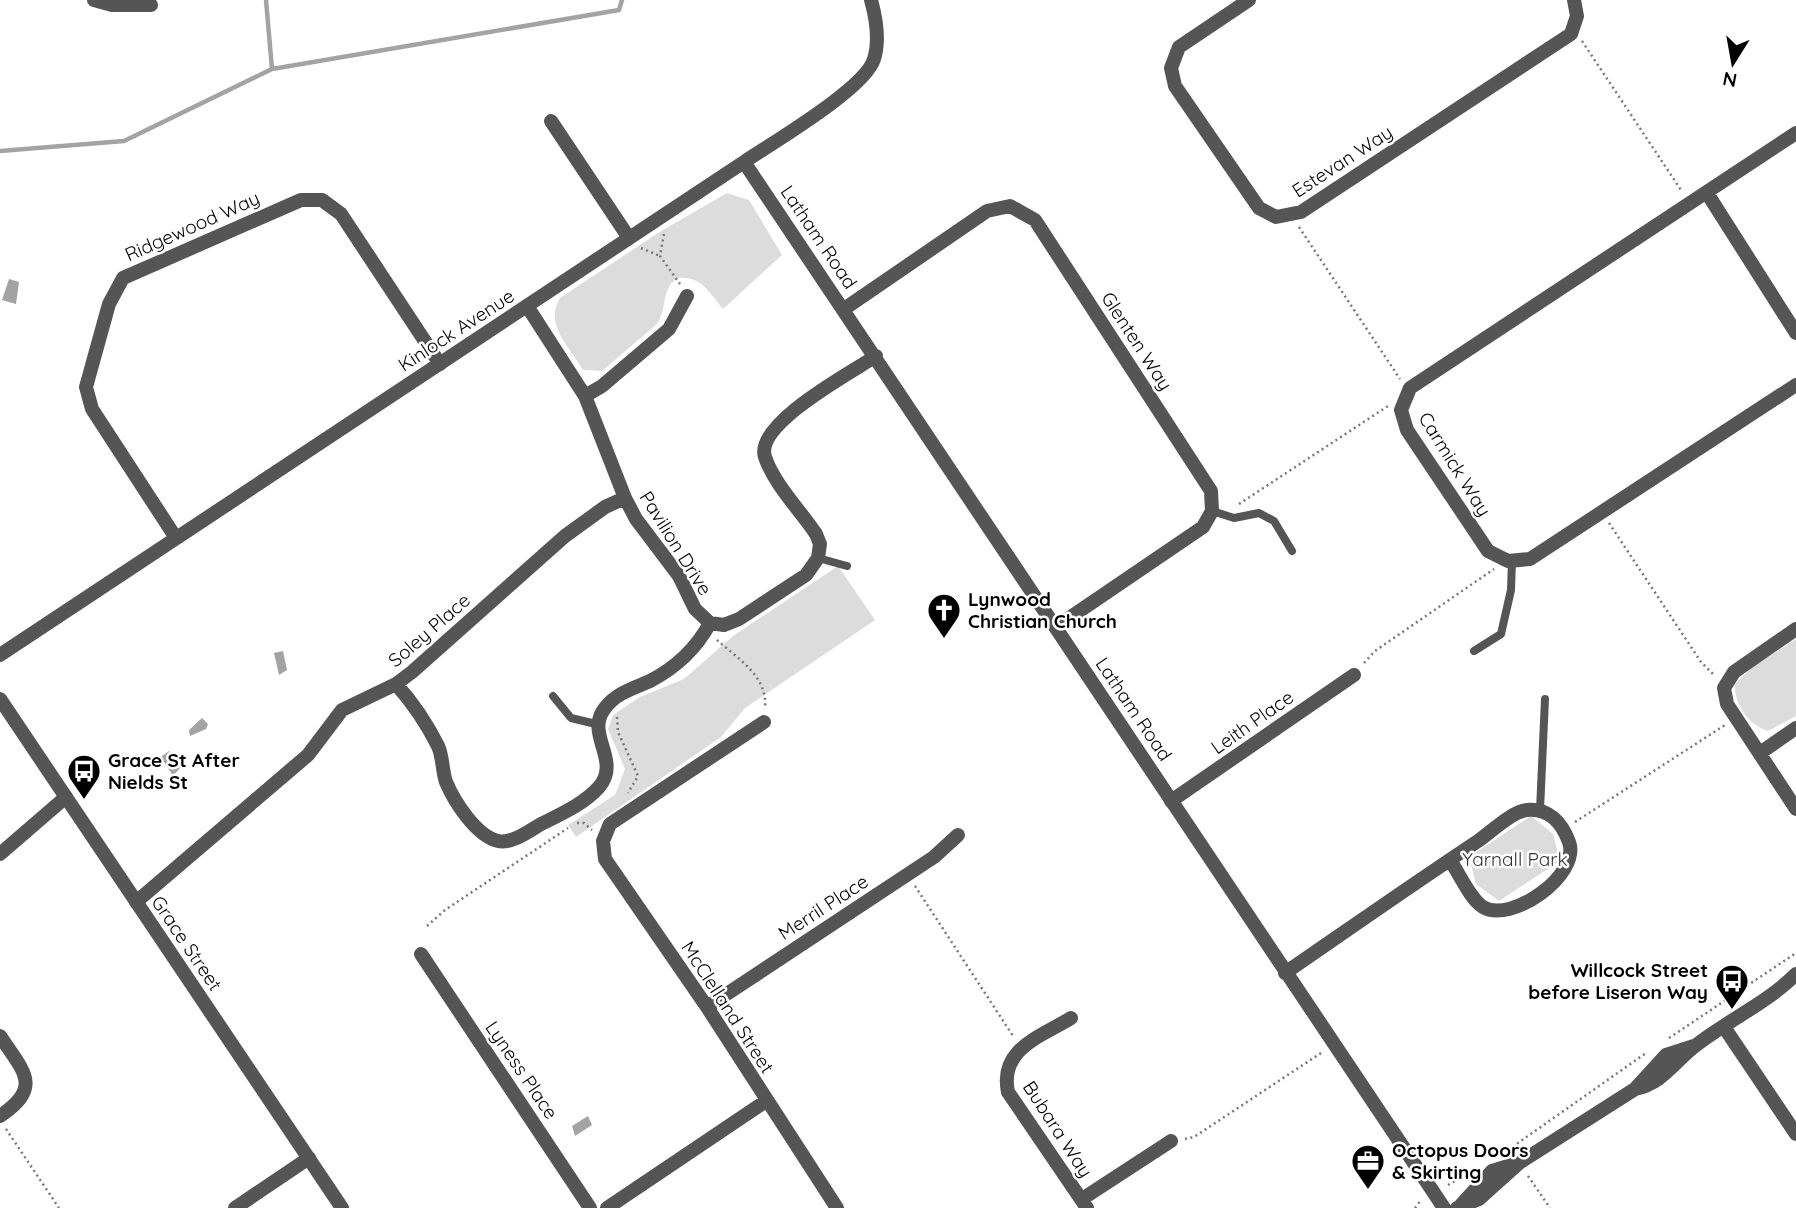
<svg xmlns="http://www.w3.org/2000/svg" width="1796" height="1208" viewBox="0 0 1796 1208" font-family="Quicksand,sans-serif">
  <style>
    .green { fill: #dcdcdc }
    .water { fill: #a3a3a3 }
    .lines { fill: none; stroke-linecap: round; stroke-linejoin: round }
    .stream { stroke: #a3a3a3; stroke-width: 4.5 }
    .path { stroke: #777; stroke-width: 2.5; stroke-dasharray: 2 3.5; stroke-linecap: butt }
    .service { stroke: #555; stroke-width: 8 }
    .minor { stroke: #555; stroke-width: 14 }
    .tertiary { stroke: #555; stroke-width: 14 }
    .labels { text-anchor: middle; stroke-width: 5; stroke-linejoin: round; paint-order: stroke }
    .street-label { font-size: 19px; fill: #000; stroke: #fff }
    .poi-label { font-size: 19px; font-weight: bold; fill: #000; stroke: #fff; text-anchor: start }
    .park-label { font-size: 19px; fill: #333; stroke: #fff }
  </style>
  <rect width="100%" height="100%" fill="#fff"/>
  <!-- green -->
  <path class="green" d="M727 193 749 200 782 255 723 309C709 292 701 275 677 278 660 291 668 308 657 324L602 371 583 370C569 346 544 324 560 298L658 233Z
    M838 566 875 620 745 708 721 737 576 837 568 825 615 795 625 769 608 729 613 715 640 697 684 679 733 636Z
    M1796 639V716L1768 731C1748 725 1734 704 1735 684L1750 669Z
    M1531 816 1553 834 1560 861 1499 901 1476 884 1469 857Z"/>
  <!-- water -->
  <path class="water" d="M9 279 19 282 16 304 2 300Z
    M283 651 287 670 279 675 274 653Z
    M202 718 208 724 206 729 190 736 189 730Z
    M169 751 180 768 173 776 161 757Z
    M588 1116 592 1125 575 1136 572 1126Z"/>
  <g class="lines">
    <!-- stream -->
    <path class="stream" d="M266 0 272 69
      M0 151 124 141 272 69 619 10 622 0"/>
    <!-- path -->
    <path class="path" d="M1582 41 1681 190
      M1299 227 1400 379
      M664 234 660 256 680 284
      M641 248 660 256
      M1239 504 1388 406
      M1609 523 1701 662 1715 676
      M717 640C738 659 768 676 765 708
      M1364 663 1375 651 1494 569
      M617 717 618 732 638 776 628 793
      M1575 822 1725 725
      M577 823H584L592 830
      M915 886 1013 1036
      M427 926 445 910 568 828
      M1669 1038 1796 953
      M6 1129 59 1208
      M1185 1139 1194 1137 1324 1051
      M1508 1150 1646 1053
      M1528 1176 1550 1208
      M1448 1185 1469 1173
      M1415 1208 1421 1200"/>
    <!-- service -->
    <path class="service" d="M1212 511 1234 518 1259 513 1274 521 1292 551
      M818 558 847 566
      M1474 651 1501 634 1511 590 1512 560
      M553 696 571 718 596 724
      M1540 810 1545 699"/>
    <!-- minor -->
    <path class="minor" d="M94 0 112 5H151
      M1249 0 1179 47 1171 68 1175 86 1259 208 1276 217 1301 212 1571 34 1577 16 1574 0
      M551 121 629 238
      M1796 133 1410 388 1401 410 1407 430 1488 551 1508 561 1530 559 1796 385
      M1707 193 1796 333
      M527 306 585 396 625 498 636 519 679 576 695 609 710 623 724 625 739 619 806 575 818 558 820 544 816 534C800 510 774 484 765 457 754 424 852 372 876 356
      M844 309 987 211 1010 206 1035 220 1211 491 1212 511 1203 527 1056 627
      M585 396 602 386 669 329 687 296
      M176 538 92 409 86 387 109 304 123 278 301 200H322L341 214 440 364
      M1796 629 1734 672 1724 688 1727 704 1796 809
      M396 684C412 702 427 724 438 746 443 757 442 770 446 782 454 801 476 836 498 841 512 844 529 831 541 824 561 814 584 804 599 787 622 760 584 734 605 708 616 693 634 688 650 681 677 667 696 649 710 623
      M764 722 610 824 603 841 605 859 707 1007 837 1208
      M1760 753 1796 728
      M1171 801 1354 675
      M0 854 66 797
      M136 902 308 755 342 710 396 684 412 672 565 536 605 507 625 498
      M421 954 590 1208
      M1285 973C1349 929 1413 884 1478 841 1491 832 1511 812 1527 810 1549 808 1562 823 1569 842 1581 875 1511 924 1483 907 1470 899 1459 873 1450 860
      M707 1007 934 857 958 835
      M1071 1018C1040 1037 999 1049 1008 1092L1087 1208
      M1724 1027 1796 1134
      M0 1036C24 1072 43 1087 0 1116
      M1082 1199 1171 1141
      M235 1208 309 1158
      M607 1208 766 1101"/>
    <!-- tertiary -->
    <path class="tertiary" d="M744 162 1444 1208
      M0 655 744 162C772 143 866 88 874 59 880 40 876 18 871 0
      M0 699 342 1208
      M1635 1089C1663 1083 1673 1063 1695 1046 1728 1020 1766 1004 1796 974
      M1461 1205 1492 1171 1518 1163
      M1457 1208 1479 1199 1519 1163 1635 1089 1666 1055 1694 1046"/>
  </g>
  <!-- icons -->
  <defs>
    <symbol id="church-pin" viewBox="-11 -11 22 30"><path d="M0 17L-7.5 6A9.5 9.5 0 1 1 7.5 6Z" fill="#000" stroke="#fff"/><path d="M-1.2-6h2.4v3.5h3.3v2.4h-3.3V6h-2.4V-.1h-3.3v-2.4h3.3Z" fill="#fff"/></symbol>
    <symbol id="bus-pin" viewBox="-11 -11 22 30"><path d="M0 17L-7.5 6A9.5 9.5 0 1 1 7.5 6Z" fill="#000" stroke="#fff"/><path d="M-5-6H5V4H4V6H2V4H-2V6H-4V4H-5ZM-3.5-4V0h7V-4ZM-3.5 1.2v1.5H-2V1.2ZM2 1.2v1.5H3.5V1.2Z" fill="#fff"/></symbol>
    <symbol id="office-pin" viewBox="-11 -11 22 30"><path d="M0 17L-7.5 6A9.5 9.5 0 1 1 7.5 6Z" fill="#000" stroke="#fff"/><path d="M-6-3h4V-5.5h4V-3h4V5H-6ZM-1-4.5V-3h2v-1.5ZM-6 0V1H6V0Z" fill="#fff"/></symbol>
  </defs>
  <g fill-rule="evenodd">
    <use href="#church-pin" x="925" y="591" width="38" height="52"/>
    <use href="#bus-pin" x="65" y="752" width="38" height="52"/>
    <use href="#bus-pin" x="1713" y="962" width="38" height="52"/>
    <use href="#office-pin" x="1349" y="1142" width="38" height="52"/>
  </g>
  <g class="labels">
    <!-- street labels -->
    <g class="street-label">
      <text transform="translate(1342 161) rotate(-33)" y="7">Estevan Way</text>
      <text transform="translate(192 226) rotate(-24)" y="7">Ridgewood Way</text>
      <text transform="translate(819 237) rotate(56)" y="7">Latham Road</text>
      <text transform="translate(456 330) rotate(-33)" y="7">Kinlock Avenue</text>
      <text transform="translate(1137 341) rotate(57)" y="7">Glenten Way</text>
      <text transform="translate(1455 464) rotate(58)" y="7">Carmick Way</text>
      <text transform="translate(676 543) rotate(58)" y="7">Pavilion Drive</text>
      <text transform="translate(429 630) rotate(-41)" y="7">Soley Place</text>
      <text transform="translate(1134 709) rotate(56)" y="7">Latham Road</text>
      <text transform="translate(1252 722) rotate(-35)" y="7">Leith Place</text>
      <text transform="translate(823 907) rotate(-33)" y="7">Merril Place</text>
      <text transform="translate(187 943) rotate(56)" y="7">Grace Street</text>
      <text transform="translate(728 1007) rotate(57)" y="7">McClelland Street</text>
      <text transform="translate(522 1070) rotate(56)" y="7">Lyness Place</text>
      <text transform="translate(1058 1129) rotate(57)" y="7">Bubara Way</text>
    </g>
    <!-- poi labels -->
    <g class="poi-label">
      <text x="968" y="606">Lynwood<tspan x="968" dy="22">Christian Church</tspan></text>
      <text x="108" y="767">Grace St After<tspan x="108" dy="22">Nields St</tspan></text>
      <text x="1708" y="977" text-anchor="end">Willcock Street<tspan x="1708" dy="22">before Liseron Way</tspan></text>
      <text x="1392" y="1157">Octopus Doors<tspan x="1392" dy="22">&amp; Skirting</tspan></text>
    </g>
    <!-- park labels -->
    <g class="park-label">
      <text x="1515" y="866">Yarnall Park</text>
    </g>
  </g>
  <!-- north arrow -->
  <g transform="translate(1733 63) rotate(191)" stroke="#ffffff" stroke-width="5" paint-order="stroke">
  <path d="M0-5L12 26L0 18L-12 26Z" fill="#000000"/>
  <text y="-10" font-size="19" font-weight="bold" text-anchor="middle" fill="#000000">N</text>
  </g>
</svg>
